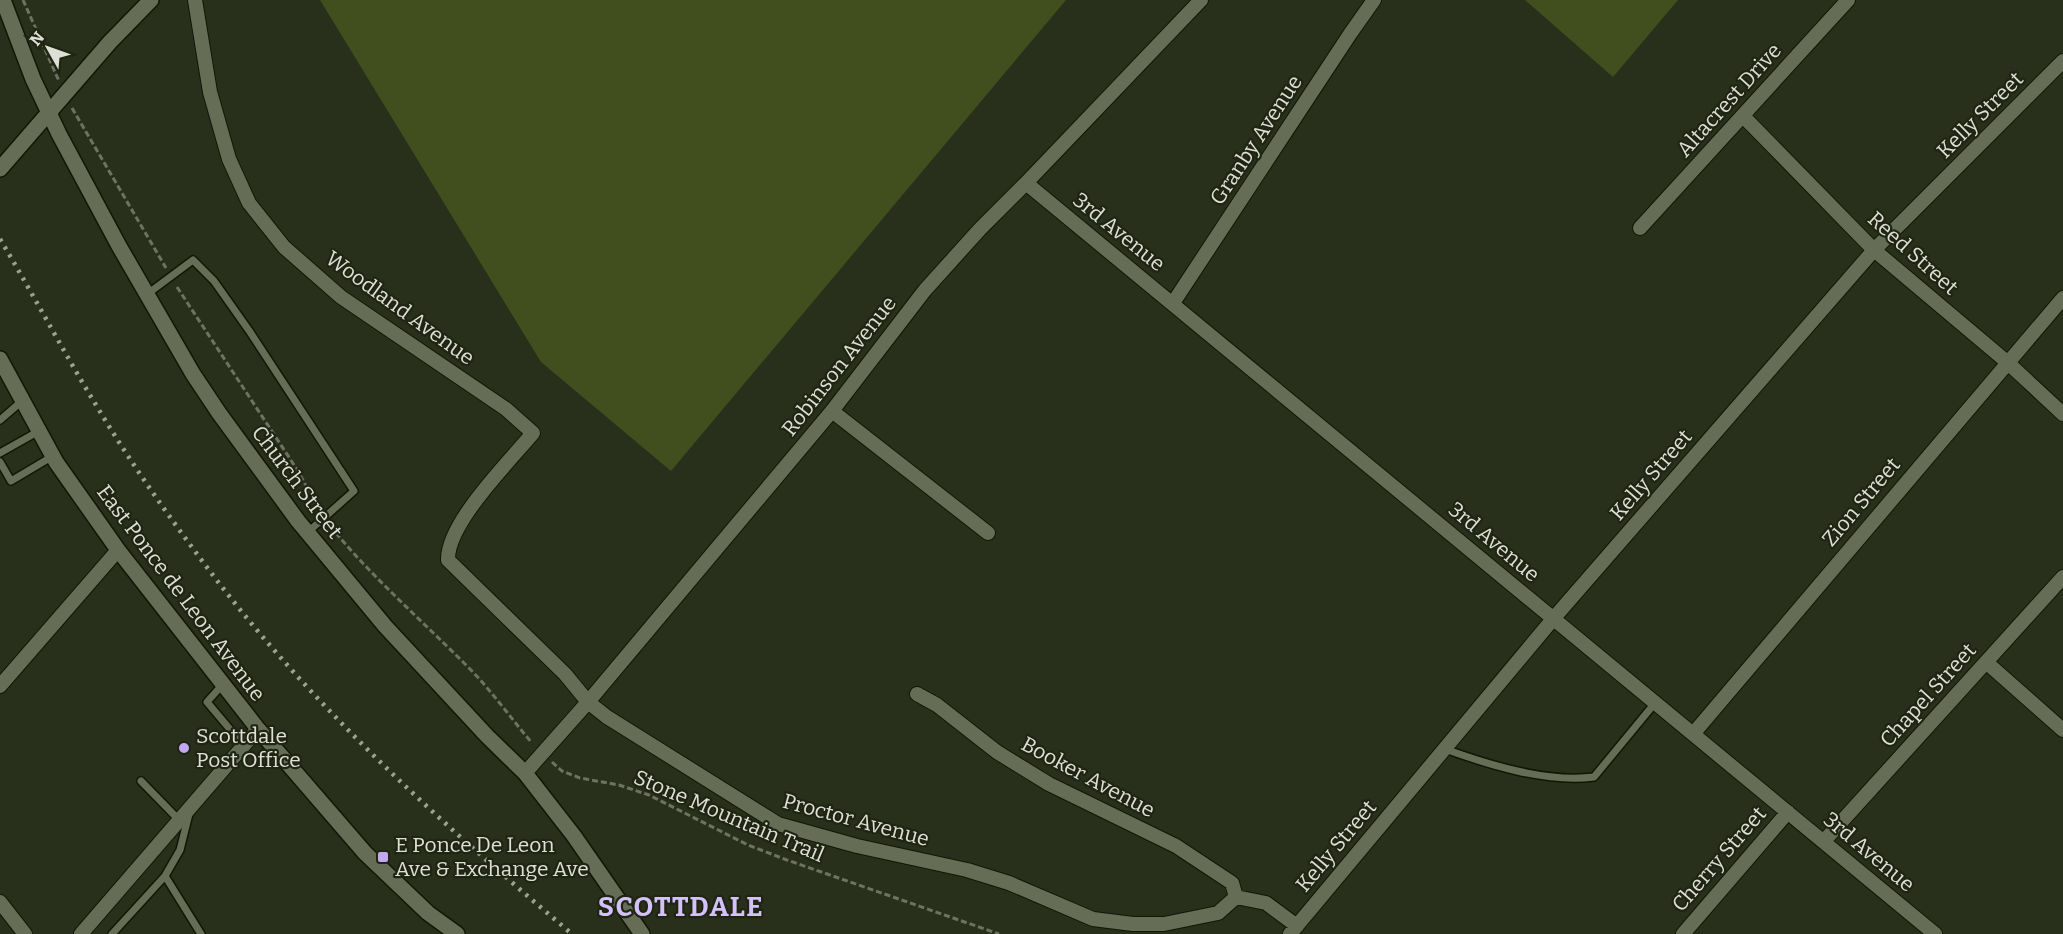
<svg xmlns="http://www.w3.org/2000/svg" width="2063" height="934" viewBox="0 0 2063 934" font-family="Bitter,serif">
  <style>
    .green { fill: #414f1f }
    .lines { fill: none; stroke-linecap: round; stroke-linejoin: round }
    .service-casing { stroke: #111705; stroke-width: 10 }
    .minor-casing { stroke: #111705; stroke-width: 16 }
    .tertiary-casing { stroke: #111705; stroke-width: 18 }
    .secondary-casing { stroke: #111705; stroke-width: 18 }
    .path { stroke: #6d7362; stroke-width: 3; stroke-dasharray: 6 3; stroke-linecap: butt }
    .service { stroke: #656d57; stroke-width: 7 }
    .minor { stroke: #656d57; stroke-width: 14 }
    .tertiary { stroke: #656d57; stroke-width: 15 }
    .secondary { stroke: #656d57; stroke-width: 15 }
    .rail { stroke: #9ca192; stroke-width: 4.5; stroke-dasharray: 3 6; stroke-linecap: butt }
    .poi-dot { fill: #c1a8f3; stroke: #1f2512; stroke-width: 2 }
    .labels { text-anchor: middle; stroke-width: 4.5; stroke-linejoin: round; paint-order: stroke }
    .street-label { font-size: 21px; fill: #dde1d5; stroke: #1f2512 }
    .poi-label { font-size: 21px; fill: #dde1d5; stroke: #1f2512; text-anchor: start }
    .district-label { font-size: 27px; font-weight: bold; letter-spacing: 1.5px; fill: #d3c1fa; stroke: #1f2512 }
  </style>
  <rect width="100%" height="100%" fill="#282f1b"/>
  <!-- green -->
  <path class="green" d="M320 0H1066L671 471 541 362Z
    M1525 0H1678L1613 77Z"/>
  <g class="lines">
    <defs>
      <path id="service" d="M146 295 193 260 214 281 250 332 354 491 308 532
        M0 420 22 401
        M0 453 39 431
        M0 462 11 481 53 456
        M223 684 207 702 244 746
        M1445 749C1489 765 1547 783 1594 777L1655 703
        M141 781 179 820
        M189 814 180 850 165 876 201 934
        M112 934 165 876"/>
      <path id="minor" d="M195 0 210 92 229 159 249 203 284 247 341 297 506 409 533 433C509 462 447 523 448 560L565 674 588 702 607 717 778 824 857 846 967 870 1009 883 1093 919 1133 924H1164L1218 913 1236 897 1266 903 1297 926
        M1743 116 1874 250 2007 362 2063 414
        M1026 183 1935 934
        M1640 228 1848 0
        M1173 303 1350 34 1374 0
        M832 411 988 533
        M1986 662 2063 730
        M0 686 118 550
        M917 694 937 705 997 752 1049 784 1176 846 1232 883 1236 897
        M1693 734 2063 298
        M525 773 588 702 832 411 925 290 980 229 1026 183 1201 0
        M1824 841 2063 577
        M0 902 25 934
        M81 934 258 729
        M1290 934 1553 619 1874 250 2063 61
        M1683 934 1788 812"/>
      <path id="tertiary" d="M3 0 33 79 59 134 119 246 193 374 219 413 298 521 385 626 487 736 525 773 574 836 642 934"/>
      <path id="secondary" d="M0 169 110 42 151 0
        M0 359 56 462 118 550 258 729 365 853 428 913 457 934"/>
    </defs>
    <!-- service casing -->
    <use href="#service" class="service-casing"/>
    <!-- minor casing -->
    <use href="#minor" class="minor-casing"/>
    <!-- tertiary casing -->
    <use href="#tertiary" class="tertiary-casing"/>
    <!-- secondary casing -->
    <use href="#secondary" class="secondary-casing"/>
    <!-- path -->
    <path class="path" d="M23 0 59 81
      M72 108 166 268
      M177 287 298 471 318 508
      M330 526C371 576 418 617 463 662 489 687 509 716 532 743
      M552 762 562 771 580 778 619 785 649 795 748 845 787 860 999 934"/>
    <!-- service -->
    <use href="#service" class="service"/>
    <!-- minor -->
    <use href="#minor" class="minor"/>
    <!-- tertiary -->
    <use href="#tertiary" class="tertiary"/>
    <!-- secondary -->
    <use href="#secondary" class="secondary"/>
    <!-- rail -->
    <path class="rail" d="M0 239C33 294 63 351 96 405 130 462 169 517 209 570 314 709 440 822 572 934"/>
  </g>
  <!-- markers -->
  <g class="poi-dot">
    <circle cx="184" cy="748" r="6"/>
    <rect x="377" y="851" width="12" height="12" rx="3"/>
  </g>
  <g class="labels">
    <!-- street labels -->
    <g class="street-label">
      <text transform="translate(1729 100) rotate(-48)" y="7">Altacrest Drive</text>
      <text transform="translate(1980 115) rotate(-45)" y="7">Kelly Street</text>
      <text transform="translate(1256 140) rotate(-57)" y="7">Granby Avenue</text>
      <text transform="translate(1119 232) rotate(39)" y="7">3rd Avenue</text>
      <text transform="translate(1913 253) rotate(42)" y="7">Reed Street</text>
      <text transform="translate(400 308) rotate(36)" y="7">Woodland Avenue</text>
      <text transform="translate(839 366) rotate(-52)" y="7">Robinson Avenue</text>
      <text transform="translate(1651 475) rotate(-49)" y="7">Kelly Street</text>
      <text transform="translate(297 482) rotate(53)" y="7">Church Street</text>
      <text transform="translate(1861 502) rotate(-50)" y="7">Zion Street</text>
      <text transform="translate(1494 542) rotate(40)" y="7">3rd Avenue</text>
      <text transform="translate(181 593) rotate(53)" y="7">East Ponce de Leon Avenue</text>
      <text transform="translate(1928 695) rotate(-48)" y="7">Chapel Street</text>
      <text transform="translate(1088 777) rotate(28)" y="7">Booker Avenue</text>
      <text transform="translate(729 816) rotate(23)" y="7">Stone Mountain Trail</text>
      <text transform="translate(856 820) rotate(15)" y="7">Proctor Avenue</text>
      <text transform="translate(1336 846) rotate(-50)" y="7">Kelly Street</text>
      <text transform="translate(1869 852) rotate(40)" y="7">3rd Avenue</text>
      <text transform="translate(1719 859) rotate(-49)" y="7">Cherry Street</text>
    </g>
    <!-- poi labels -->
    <g class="poi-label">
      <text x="196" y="743">Scottdale<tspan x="196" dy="24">Post Office</tspan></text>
      <text x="395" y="852">E Ponce De Leon<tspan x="395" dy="24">Ave &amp; Exchange Ave</tspan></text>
    </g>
    <!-- district labels -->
    <g class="district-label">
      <text x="681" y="916">SCOTTDALE</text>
    </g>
  </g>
  <!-- north arrow -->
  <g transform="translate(48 48) rotate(310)" stroke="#1f2512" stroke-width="4.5" paint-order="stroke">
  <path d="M0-4.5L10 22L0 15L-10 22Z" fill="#dde1d5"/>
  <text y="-9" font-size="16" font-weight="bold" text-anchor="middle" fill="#dde1d5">N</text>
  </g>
</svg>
